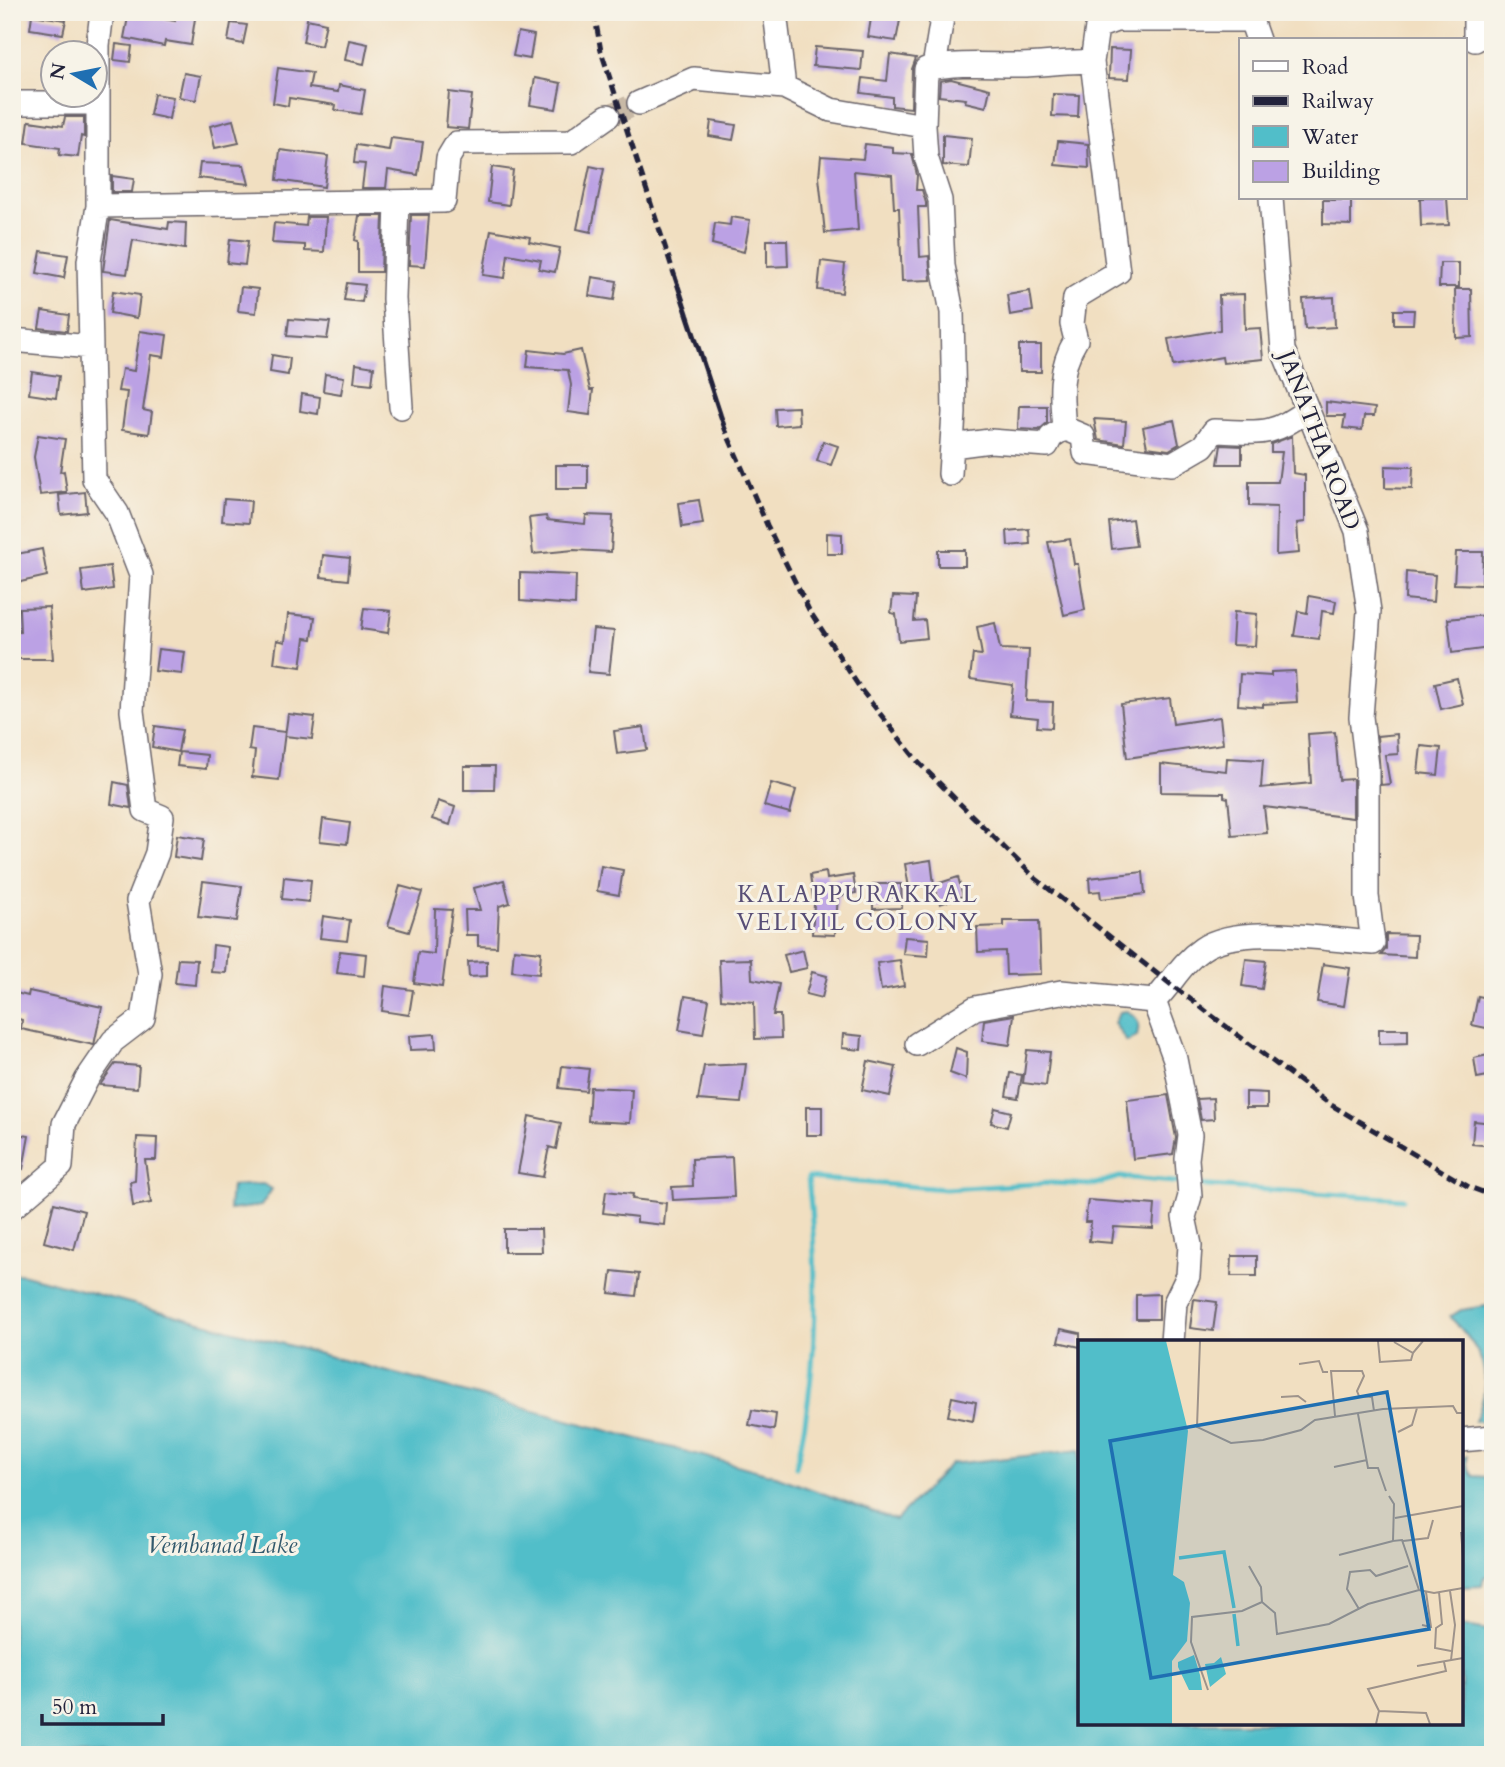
<svg xmlns="http://www.w3.org/2000/svg" width="1505" height="1767" viewBox="0 0 1505 1767" font-family="Cardo,serif">
  <style>
    .water { fill: #51bec9; stroke: #3a7082; stroke-width: 2 }
    .lines { fill: none; stroke-linecap: round; stroke-linejoin: round }
    .stream { stroke: #51bec9; stroke-width: 5 }
    .building { fill: #bba1e4 }
    .minor-tunnel { stroke: #c8b9a6; stroke-width: 23; stroke-dasharray: 23 11; stroke-linecap: butt }
    .minor-casing { stroke: #6a646a; stroke-width: 26 }
    .minor { stroke: #fff; stroke-width: 23 }
    .rail { stroke: #22223b; stroke-width: 5; stroke-dasharray: 10 5; stroke-linecap: butt }
    .labels { text-anchor: middle; stroke-width: 6; stroke-linejoin: round; paint-order: stroke }
    .street-label { font-size: 23px; fill: #22223b; stroke: #f7f3e8 }
    .neighbourhood-label { font-size: 24px; letter-spacing: 2px; fill: #584e76; stroke: #f7f3e8 }
    .water-label { font-size: 24px; font-style: italic; fill: #32596d; stroke: #f7f3e8 }
    .inset-river { fill: none; stroke: #51bec9; stroke-width: 3.5 }
    .inset-road { fill: none; stroke: #9e938b; stroke-width: 2 }
    .view { fill: #1f6fb2; fill-opacity: 0.15; stroke: #1f6fb2; stroke-width: 3.5 }
    .inset-edge { fill: none; stroke: #22223b; stroke-width: 3.5 }
  </style>
  <rect width="100%" height="100%" fill="#f7f3e8"/>
  <filter id="ink" filterUnits="userSpaceOnUse"><feTurbulence type="fractalNoise" baseFrequency=".0143" numOctaves="2"/><feDisplacementMap in="SourceGraphic" scale="14" xChannelSelector="R" yChannelSelector="G"/><feConvolveMatrix kernelMatrix="1 2 1 2 8 2 1 2 1" color-interpolation-filters="sRGB"/></filter>
  <filter id="wash" filterUnits="userSpaceOnUse"><feTurbulence type="fractalNoise" baseFrequency=".00686" numOctaves="4" result="noise"/><feDisplacementMap in="SourceGraphic" scale="28" xChannelSelector="R" yChannelSelector="G"/><feGaussianBlur stdDeviation="1.57" result="paint"/><feColorMatrix in="noise" values="0 0 0 0 0 0 0 0 0 0 0 0 0 0 0 0 0 1.4 0 .05"/><feComposite in="paint" operator="in"/></filter>
  <g filter="url(#wash)">
    <rect width="100%" height="100%" fill="#f1dfc1"/>
    <!-- water -->
    <path class="water" d="M1127 1011C1139 1018 1140 1023 1137 1036L1127 1042 1114 1023 1120 1012Z
      M263 1184 272 1189 261 1206 229 1210 231 1186Z
      M21 1274 770 1474 896 1520 951 1464 1080 1450V1723H1461V1625L1493 1631V1755H12V1275Z
      M1493 1305V1420L1475 1421C1496 1375 1482 1349 1450 1317L1461 1310Z
      M1467 1456V1465L1473 1476 1486 1477 1493 1472V1575L1484 1577 1482 1586 1461 1587V1458Z"/>
    <g class="lines">
      <!-- stream -->
      <path class="stream" d="M1194 1185 1403 1199
        M796 1467C818 1374 819 1273 808 1178L945 1189 1052 1183 1092 1185 1120 1177 1184 1183"/>
    </g>
    <g id="blocks">
      <!-- building -->
      <path class="building" d="M129 12 175 21 177 12H196L191 45 165 41 164 46 124 38Z
        M872 12 901 15 896 41 868 37Z
        M32 15 66 20 63 34 30 29Z
        M307 19 326 23 321 46 303 42Z
        M231 23 247 25 243 44 228 41Z
        M518 32 534 35 530 59 513 56Z
        M349 40 368 44 364 64 345 60Z
        M116 44 132 46 130 62 114 60Z
        M815 47 863 51 861 70 813 66Z
        M1110 49 1131 50 1129 79 1109 78Z
        M890 54 916 58 912 69 911 108 892 106V97L861 93 863 78 887 81Z
        M278 68 312 73 309 88 338 92 339 85 365 90 361 114 335 110 336 105 289 98 288 106 273 103Z
        M184 73 201 76 196 100 179 97Z
        M535 78 561 83 556 109 530 105Z
        M951 79 990 89 986 107 965 102 966 99 939 96 940 81Z
        M449 92 472 95 468 129 446 127Z
        M154 94 173 97 169 119 150 115Z
        M1053 94 1079 95 1078 117 1052 116Z
        M65 117H84V137L81 136 78 157 59 155 60 148 26 143 29 121 63 126Z
        M233 120 239 143 215 148 210 126Z
        M711 121 736 125 733 140 709 136Z
        M943 135 972 138 969 167 943 165Z
        M391 138 423 142 418 175 388 170 386 188H362L365 164 354 163 356 145 389 150Z
        M1058 141 1088 144 1089 168 1055 165Z
        M865 144 893 147V153L912 154 917 175 916 190H922L926 203V207H918L920 257 929 256 931 280 902 281 899 208H894L892 175 854 171 858 230 825 233 819 177 821 156 863 159Z
        M280 150 328 156 324 187 277 180Z
        M200 163 244 165 249 184 198 178Z
        M590 166 604 169 591 232 577 229Z
        M492 167 513 170 509 205 488 202Z
        M112 176 134 179 132 192H112Z
        M1420 198H1447L1449 225 1421 226Z
        M1323 200H1351V225L1323 224Z
        M411 215H429L425 266 409 265Z
        M359 216H383L381 272H358V241L355 240Z
        M307 217H326L324 252 305 251V245L272 243 274 223 306 226Z
        M731 217 750 220 744 252 712 244 715 223 730 225Z
        M110 220 168 229 169 222 186 223 185 249 133 240 127 274 103 271Z
        M491 230 530 237 529 242 560 248 555 272 539 269 541 260 508 254 505 278 483 275Z
        M230 239 248 241 245 265 227 263Z
        M767 240H787L788 266 767 267Z
        M41 251 68 255 64 278 37 273Z
        M821 261 845 264 842 293 818 290Z
        M1440 263H1459V287H1439Z
        M592 277 617 281 614 300 589 296Z
        M347 283 365 285 362 302 344 300Z
        M241 287 258 289 256 313 238 311Z
        M1455 289H1471L1472 337 1456 338Z
        M113 291 140 295 137 318 110 313Z
        M1030 291 1033 311 1010 315 1007 295Z
        M1244 294 1245 329 1260 328 1263 359 1223 363 1222 357 1173 366 1168 339 1220 330 1219 295Z
        M1334 297 1335 327 1305 329 1303 299Z
        M1394 310H1414L1413 324H1394Z
        M42 311 69 315 67 331 39 328Z
        M289 319 330 322 327 339 287 336Z
        M140 331 167 335 164 357 151 355 143 410 152 412 149 434 122 430 127 392 118 391 122 369 134 371Z
        M1019 345H1041V372H1019Z
        M529 350 563 354 581 350 590 390H593L590 415 568 412 571 385 568 370 527 367Z
        M272 355 290 358 288 375 270 372Z
        M356 364 374 367 372 384 354 382Z
        M32 372 59 376 56 398 29 394Z
        M325 374 344 377 341 394 323 391Z
        M302 394 320 397 318 414 300 411Z
        M1326 402 1375 408 1374 416H1364L1362 430 1343 428 1345 416H1326Z
        M1019 406H1047V423L1039 430 1018 429Z
        M798 407 799 424 776 426 775 408Z
        M1094 419 1126 421 1124 444 1098 440Z
        M1174 420 1179 444 1169 450 1147 447 1143 427Z
        M38 435 65 439 60 472 64 471 67 492 40 495 34 457Z
        M1292 436 1293 473 1305 475V522L1297 523 1299 553 1276 555 1277 507 1249 506V482H1278L1282 452H1271V444Z
        M823 441 838 446 831 465 817 461Z
        M1221 445 1242 446V464H1218Z
        M556 465H588V489H556Z
        M1385 466 1413 467 1412 489 1385 488Z
        M85 492 87 512 61 515 59 495Z
        M224 499 251 501 249 523 222 521Z
        M699 500 703 524 682 527 679 503Z
        M586 515 613 516 611 552 574 550 533 554 529 518 546 516 547 520 585 524Z
        M1132 519 1136 546 1112 549 1109 522Z
        M1029 529 1030 544 1008 546 1007 531Z
        M827 533 842 534V554H827Z
        M1070 539 1074 564H1078L1085 610 1064 615 1048 542Z
        M42 549 47 576 16 583 12 555Z
        M938 550H965V566H938Z
        M1456 552H1483L1482 585 1454 584Z
        M323 555 350 558 348 580 321 577Z
        M110 566 113 589 84 593 81 570Z
        M1406 572 1435 575 1433 602 1405 599Z
        M520 573 576 575 575 605 520 601Z
        M893 596 916 597 914 621 925 620 927 638 899 641 896 614 891 613Z
        M1309 596 1336 601 1334 613 1322 611 1319 639 1294 636 1298 611 1307 613Z
        M49 607 53 659H12V631L20 632 19 608Z
        M364 608 391 611 388 633 361 629Z
        M1234 612 1257 614 1255 646 1232 645Z
        M288 614 315 617 312 639 305 638 301 667 274 663 277 640 285 642Z
        M1486 615 1490 648 1452 653 1448 619Z
        M995 623 1000 649 1029 650 1026 701 1053 702 1052 728 1037 727 1038 718 1010 715 1013 685 970 679 973 654 982 655 977 627Z
        M593 629 614 631 609 674 588 672Z
        M158 649 185 652 182 674 155 671Z
        M1295 671 1297 702 1263 704V707L1238 705 1240 674 1271 676V672Z
        M1457 678 1463 704 1441 709 1435 683Z
        M1170 698 1173 724 1220 717 1223 744 1127 758 1121 704Z
        M288 714 315 717 312 739 285 736Z
        M155 726 182 730 178 752 152 747Z
        M644 727 647 750 617 754 614 731Z
        M252 728 285 732 279 780 252 777 255 751 249 750Z
        M1335 732 1339 780 1353 779V818L1264 807 1267 833 1232 836 1228 798 1224 797V793L1161 792V764L1226 771 1227 758 1263 760 1261 788 1311 783 1308 734Z
        M1397 734 1398 754 1385 755 1390 784 1381 785 1377 736Z
        M1421 746 1441 748 1438 775 1418 773Z
        M179 752 207 755 206 769 177 766Z
        M464 766H495L494 790H464Z
        M114 782 128 785 131 808 111 804Z
        M771 783 796 790 790 813 764 806Z
        M438 801 455 807 450 825 432 819Z
        M323 819 350 823 347 844 320 841Z
        M177 835 204 839 201 861 174 857Z
        M931 860 934 885 909 888 905 864Z
        M601 866 623 870 619 895 597 891Z
        M826 872 827 879 853 875 856 893 838 896 835 935 812 934 814 905 810 875Z
        M1143 872 1145 894 1101 899 1100 891 1090 892 1089 878Z
        M284 877 311 880 309 902 282 899Z
        M958 877 963 896 940 904 934 885Z
        M504 880 510 903 499 906 497 947 478 946V935H466L465 910H480L474 888Z
        M203 881 242 886 237 921 198 917Z
        M873 884H901L902 908 873 909Z
        M400 886 422 892 409 932 388 926Z
        M435 909 452 910 442 987 414 983 418 952 434 954Z
        M323 916 350 920 347 941 320 938Z
        M1004 921H1039L1041 974 1006 975 1005 951 978 952 977 927 1004 926Z
        M1386 934 1416 935 1415 957 1381 955 1386 949Z
        M905 937 929 939 928 956 903 954Z
        M213 945 228 947 226 973 211 972Z
        M514 949 541 952 539 974 512 971Z
        M803 950 807 968 789 972 784 955Z
        M340 951 366 954 364 976 337 973Z
        M178 959 197 960 195 985 175 983Z
        M751 959 752 979 779 984 773 1015H780L781 1038 755 1039 754 1002 721 999 719 960Z
        M1246 959 1266 961 1262 989 1242 986Z
        M900 960 904 986 881 990 877 963Z
        M487 961V976L469 977 468 962Z
        M1323 964 1350 968 1344 1006 1317 1002Z
        M812 972 827 976 822 998 806 994Z
        M385 986 413 990 409 1015 382 1011Z
        M29 991 102 1007 94 1045 21 1029 22 1020 12 1017V992L28 996Z
        M685 996 709 1000 703 1034 679 1030Z
        M1478 996 1493 999 1491 1029 1472 1025Z
        M1014 1015 1010 1045 982 1041 984 1020Z
        M1379 1029H1408V1043L1379 1044Z
        M435 1034 436 1049 410 1050 409 1036Z
        M843 1034 862 1036 861 1050 842 1048Z
        M956 1048 967 1052 966 1079 950 1073Z
        M1027 1050 1050 1052 1046 1086 1023 1083Z
        M1493 1054V1075L1477 1078 1474 1058Z
        M868 1061 896 1067 890 1096 862 1090Z
        M115 1064 139 1066 137 1088 100 1085Z
        M746 1064 741 1103 698 1100 704 1066Z
        M562 1066 589 1069 586 1091 559 1088Z
        M1010 1073 1022 1075 1018 1098 1006 1096Z
        M590 1087 632 1089 630 1123 588 1121Z
        M1246 1092 1267 1093V1108H1246Z
        M1168 1095 1176 1138 1173 1154 1133 1159 1127 1100Z
        M1213 1098 1214 1119 1201 1120 1197 1099Z
        M806 1107H822V1135H806Z
        M995 1108 1011 1112 1007 1127 991 1123Z
        M529 1116 561 1123 556 1149 549 1147 543 1177 518 1173Z
        M1474 1121 1493 1123V1146L1472 1144Z
        M12 1133 29 1136 23 1169 12 1167Z
        M137 1137 157 1138 156 1160H145L151 1203 133 1206 130 1182 135 1181Z
        M732 1157 734 1197 673 1200 672 1187 693 1186 692 1159Z
        M606 1191 633 1194 632 1199 666 1203 664 1225 637 1222V1217L603 1213Z
        M1088 1200 1155 1205 1153 1229 1114 1227 1112 1243 1089 1241 1091 1222H1085Z
        M54 1203 84 1211 74 1250 44 1242Z
        M504 1229H541L542 1252H504Z
        M1232 1256H1257V1276H1231Z
        M612 1271 639 1274 636 1296 609 1293Z
        M1159 1294V1319H1136V1295Z
        M1194 1299 1217 1302 1213 1331 1190 1328Z
        M1061 1329 1080 1333V1347L1058 1342Z
        M952 1397 976 1402 973 1421 948 1416Z
        M752 1410 776 1414 774 1430 749 1425Z"/>
    </g>
  </g>
  <g filter="url(#ink)">
    <use href="#blocks" fill-opacity="0" stroke="#6a646a" stroke-width="2"/>
    <g class="lines">
      <!-- minor-tunnel -->
      <path class="minor-tunnel" d="M608 116 639 103"/>
      <defs>
        <path id="minor" d="M775 12 784 87
          M1251 20 1258 40
          M1475 40V16L1493 15
          M1092 62 1118 272 1075 298 1072 324 1076 340C1058 369 1061 396 1064 428L1083 436 1085 453 1172 464 1203 446 1214 431C1258 432 1271 438 1307 410
          M934 67 943 12
          M12 103H97
          M639 103 694 79 784 87 831 110 924 126 926 69C958 62 988 65 1020 65 1045 65 1067 60 1092 62L1097 27 1116 20H1251
          M924 126 926 157 940 200 943 266 952 312 954 413 950 474
          M397 202 394 299 401 407
          M98 206 444 201 448 158 457 143 571 142 608 116
          M12 340 91 347
          M952 446 990 441 1047 445 1051 437 1064 428
          M1154 1001 1175 1059 1190 1135 1187 1159 1190 1196 1184 1217 1190 1245 1188 1276 1175 1303 1172 1342
          M917 1044 975 1008 1061 992 1154 1001C1171 985 1180 964 1202 949 1239 923 1327 940 1373 943L1367 896V766L1361 717 1369 611 1357 531 1283 350 1271 198
          M12 1208 61 1166 64 1124 87 1079 113 1041 143 1018 150 974 138 901 157 853 162 817 145 810 132 711 141 575 117 513 94 479 89 261 98 206V45L102 12
          M1461 1440 1493 1437"/>
      </defs>
      <!-- minor casing -->
      <use href="#minor" class="minor-casing"/>
      <!-- minor -->
      <use href="#minor" class="minor"/>
      <!-- rail -->
      <path class="rail" d="M594 12 601 51 678 286
        M725 429 675 277 725 429 767 525 809 610 862 691 919 763 1035 878 1174 987 1328 1103 1469 1187 1493 1196"/>
    </g>
  </g>
  <g class="labels">
    <!-- street labels -->
    <g class="street-label">
      <text transform="translate(1320 440) rotate(69)" y="8">JANATHA ROAD</text>
    </g>
    <!-- neighbourhood labels -->
    <g class="neighbourhood-label">
      <text x="858" y="902">KALAPPURAKKAL<tspan x="858" dy="28">VELIYIL COLONY</tspan></text>
    </g>
    <!-- water labels -->
    <g class="water-label">
      <text x="222" y="1553">Vembanad Lake</text>
    </g>
  </g>
  <!-- overview -->
  <g transform="translate(1078 1340)">
    <rect width="385" height="385" fill="#f1dfc1"/>
    <path d="M0 1H88L110 91 95 235 106 242 112 263 109 301 94 321V384H0ZM116 315 122 335 124 350H111L100 327V322ZM143 317 148 334 132 347 127 324 136 323Z" fill="#51bec9"/>
    <path class="inset-river" d="M101 218 146 212 156 268M156 274 160 306"/>
    <path class="inset-road" d="M122 1 119 87 153 103 185 100 223 90 237 80 305 69 375 66 379 73H385M300 1 302 22 333 20 335 13M316 2 335 13 345 1M221 24 241 21 245 32H250M203 57 220 56 228 62M280 74 290 128H300L308 151M257 76 253 31H284L286 36 279 51 281 56 294 57 296 71M320 92 334 85 339 68M256 127 289 120M311 156 316 164 315 201 324 200 341 250M317 178 385 166M383 192 385 217M325 201 350 198 355 180M261 215 315 201M171 226 183 247 184 262 197 273 199 294 251 284 290 264 341 250 356 253 385 248M372 251 377 285 373 320M361 252 364 284 358 288 357 308 373 311M281 269 269 249 272 232 292 230 298 236 330 226M344 285 353 287 348 252M339 326 385 318M130 350 113 302 114 277 164 271 184 262M301 371 348 373 352 384M298 384 301 371 290 349 368 331 366 322"/>
    <path class="view" d="M309 52 351 289 73 338 32 101Z"/>
    <rect width="385" height="385" class="inset-edge"/>
  </g>
  <!-- margin -->
  <rect width="1505" height="1767" fill="none" stroke="#f7f3e8" stroke-width="42"/>
  <!-- legend -->
  <rect x="1239" y="38" width="228" height="161" fill="#f7f3e8" stroke="#a29fa3" stroke-width="2"/>
  <rect x="1253" y="61" width="35" height="10" fill="#ffffff" stroke="#a29fa3" stroke-width="2"/>
  <text x="1302" y="74" font-size="21" fill="#22223b">Road</text>
  <rect x="1253" y="96" width="35" height="10" fill="#22223b" stroke="#a29fa3" stroke-width="2"/>
  <text x="1302" y="108" font-size="21" fill="#22223b">Railway</text>
  <rect x="1253" y="126" width="35" height="21" fill="#51bec9" stroke="#a29fa3" stroke-width="2"/>
  <text x="1302" y="144" font-size="21" fill="#22223b">Water</text>
  <rect x="1253" y="161" width="35" height="21" fill="#bba1e4" stroke="#a29fa3" stroke-width="2"/>
  <text x="1302" y="178" font-size="21" fill="#22223b">Building</text>
  <!-- north arrow -->
  <g transform="translate(74 74) rotate(280)"><circle r="33" fill="#f7f3e8" stroke="#a29fa3" stroke-width="2"/>
  <path d="M0-5L12 26L0 18L-12 26Z" fill="#1f6fb2"/>
  <text y="-10" font-size="19" font-weight="bold" text-anchor="middle" fill="#22223b">N</text>
  </g>
  <!-- scale -->
  <path d="M42 1714v10h121v-10" fill="none" stroke="#22223b" stroke-width="3.5"/>
  <text x="52" y="1714" font-size="21" fill="#22223b" stroke="#f7f3e8" stroke-width="5" paint-order="stroke">50 m</text>
</svg>
